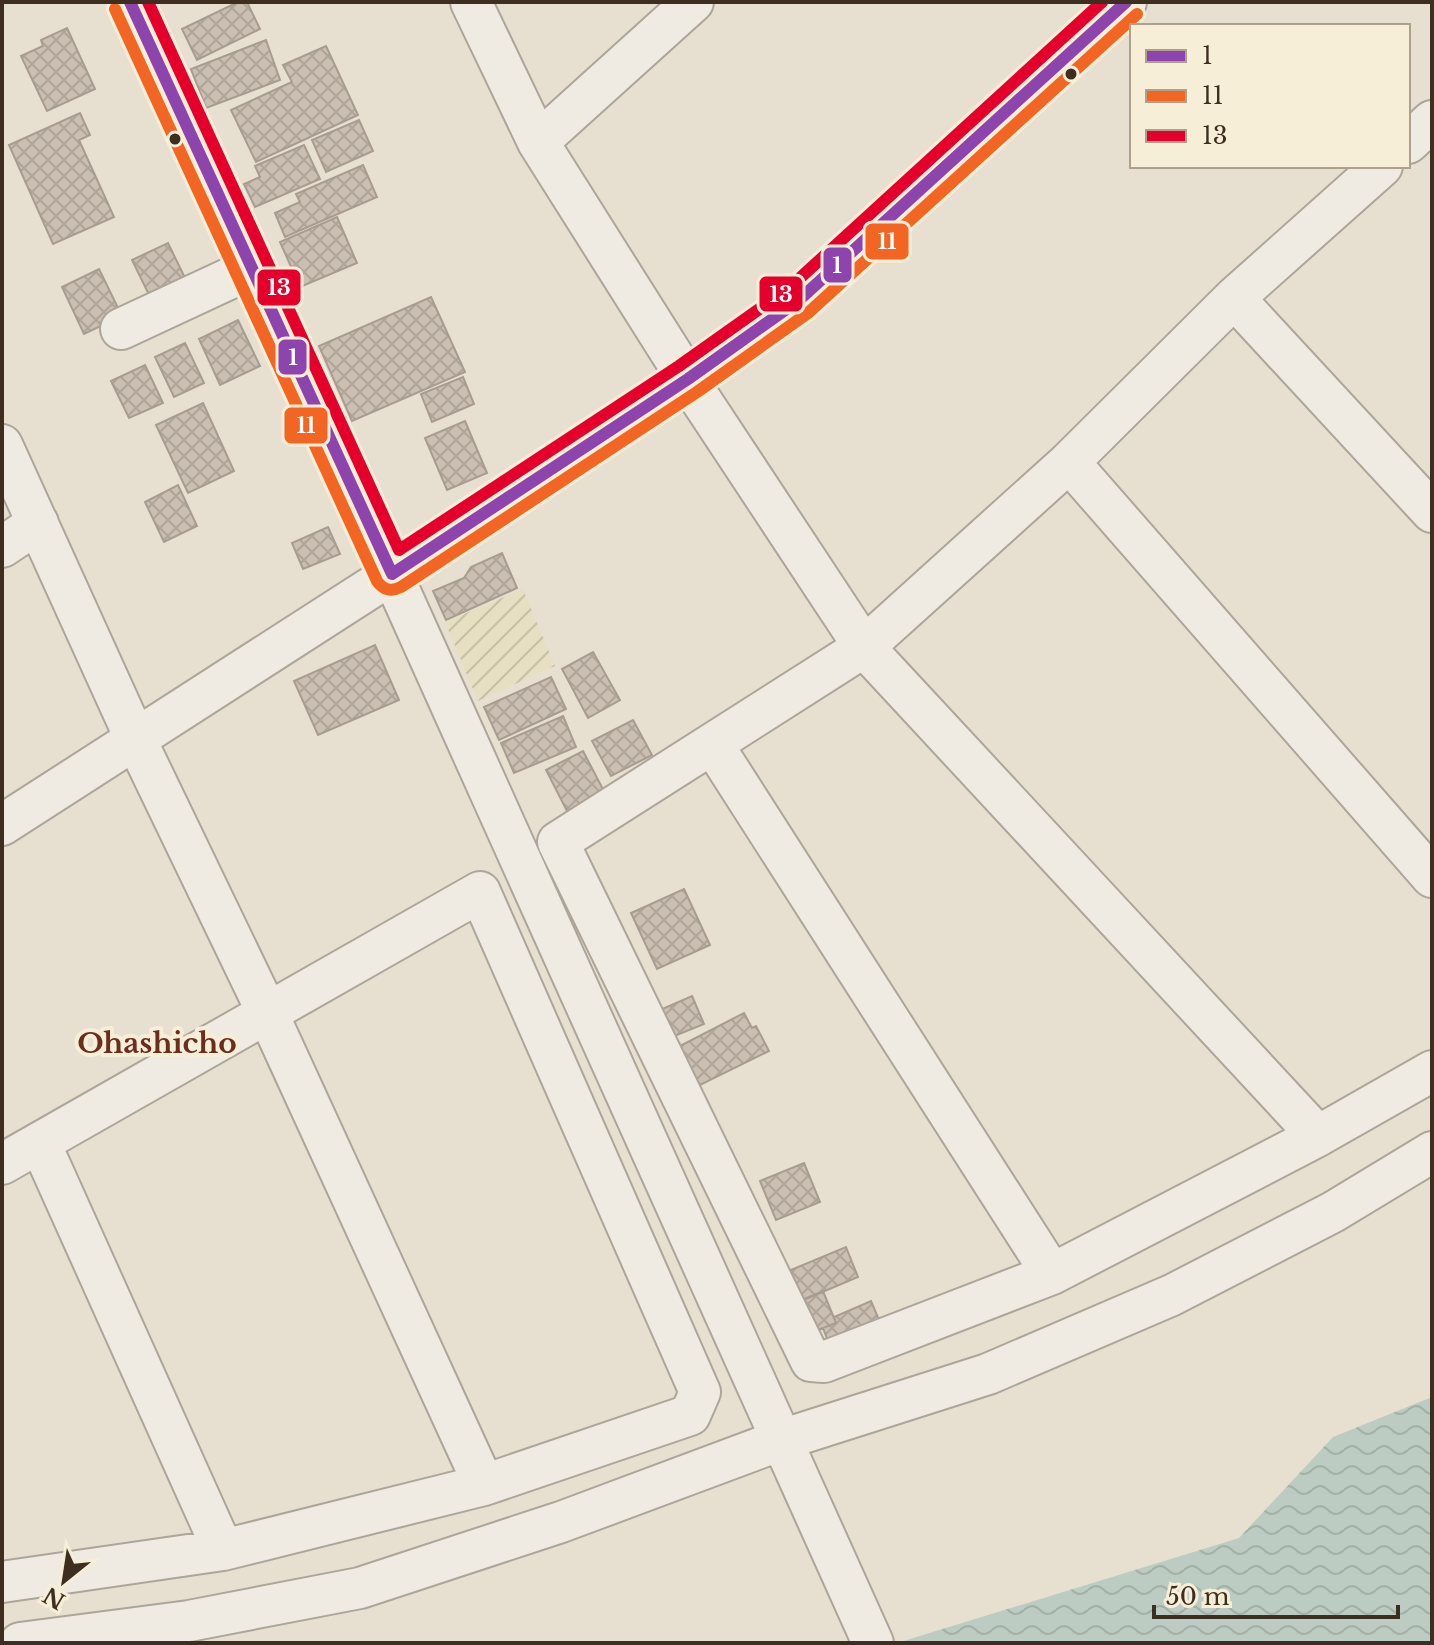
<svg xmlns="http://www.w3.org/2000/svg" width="1434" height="1645" viewBox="0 0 1434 1645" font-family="'Libre Baskerville',serif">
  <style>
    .farmland { fill: url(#farmland-furrows) }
    .water { fill: url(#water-waves) }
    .building { fill: url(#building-cross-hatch); stroke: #a89c90; stroke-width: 2 }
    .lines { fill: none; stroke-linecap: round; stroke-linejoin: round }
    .minor-casing { stroke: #ada599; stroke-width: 44 }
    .minor { stroke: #efebe3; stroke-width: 40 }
    .bus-1-casing { stroke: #f7eed8; stroke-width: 18 }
    .bus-2-casing { stroke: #f7eed8; stroke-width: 18 }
    .bus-3-casing { stroke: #f7eed8; stroke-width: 18 }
    .bus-1 { stroke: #8e44ad; stroke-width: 12 }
    .bus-2 { stroke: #f26522; stroke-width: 12 }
    .bus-3 { stroke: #e4002b; stroke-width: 12 }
    .bus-dot { fill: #3d2e20; stroke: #f7eed8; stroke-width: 3 }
    .labels { text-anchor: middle; stroke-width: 8; stroke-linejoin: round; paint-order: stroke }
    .quarter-label { font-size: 28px; font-weight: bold; fill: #6b2e1e; stroke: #f7eed8 }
    .line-badge { stroke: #f7eed8; stroke-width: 3 }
    .badge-label { font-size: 22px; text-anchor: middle; font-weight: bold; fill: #fff }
  </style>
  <defs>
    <pattern id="farmland-furrows" width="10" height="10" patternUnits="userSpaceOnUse" patternTransform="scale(2)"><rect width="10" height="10" fill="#e6dfc2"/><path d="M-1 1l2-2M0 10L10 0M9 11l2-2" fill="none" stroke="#c6c0a6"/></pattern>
    <pattern id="water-waves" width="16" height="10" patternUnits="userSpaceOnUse" patternTransform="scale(2)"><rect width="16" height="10" fill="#bcccc2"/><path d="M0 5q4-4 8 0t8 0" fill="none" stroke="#a2b0a6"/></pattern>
    <pattern id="building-cross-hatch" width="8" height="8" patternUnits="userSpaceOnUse" patternTransform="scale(2)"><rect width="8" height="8" fill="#cbbfb2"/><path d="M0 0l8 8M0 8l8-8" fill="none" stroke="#afa499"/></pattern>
  </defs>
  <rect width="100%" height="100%" fill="#e7e0d1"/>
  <!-- farmland -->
  <path class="farmland" d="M523 589 555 666 478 701 445 622Z"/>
  <!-- water -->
  <path class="water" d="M1432 1397V1643H897L1239 1538 1333 1437Z"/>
  <!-- building -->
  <path class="building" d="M238 2H247L260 29 197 60 182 29Z
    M67 28 95 89 47 111 21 56 43 46 41 40Z
    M266 40 280 80 206 108 191 69Z
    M326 46 358 115 256 162 231 110 292 82 283 65Z
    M80 113 90 135 79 140 114 217 53 244 9 145Z
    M359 120 373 151 326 172 312 140Z
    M304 145 320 179 255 207 244 184 260 177 255 166Z
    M363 165 377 197 285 237 275 213 300 202 296 194Z
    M337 217 357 263 300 287 280 242Z
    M168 243 187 282 151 299 132 260Z
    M99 269 122 316 84 334 62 287Z
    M431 297 465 372 352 421 319 346Z
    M238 320 260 366 220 385 199 339Z
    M185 343 204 383 174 397 155 357Z
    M145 365 163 403 129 418 111 381Z
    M463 377 474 404 432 422 421 394Z
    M203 403 234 471 188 493 156 425Z
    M465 421 487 473 447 490 425 438Z
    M178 485 197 526 164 542 145 502Z
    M328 527 340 554 303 569 292 543Z
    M502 553 517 588 446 620 433 591 464 578 471 567Z
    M375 645 399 700 318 735 294 681Z
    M593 652 620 700 588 718 562 669Z
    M551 677 566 709 499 740 484 707Z
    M563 716 576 747 514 773 501 743Z
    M633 720 652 755 611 776 592 741Z
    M583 751 606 795 569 815 546 770Z
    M684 889 710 945 657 969 631 913Z
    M692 996 704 1024 672 1037 660 1010Z
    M744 1013 752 1028 756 1026 769 1051 696 1087 683 1063 687 1061 680 1046Z
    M804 1163 820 1202 776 1220 760 1181Z
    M846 1247 858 1277 799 1302 786 1272Z
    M823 1291 836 1323 805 1335 792 1304Z
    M871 1301 882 1327 831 1349 823 1328 836 1323 834 1317Z"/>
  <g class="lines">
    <defs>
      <path id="minor" d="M130 2 392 574 873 1643
        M471 2 538 142 697 394 864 647 1318 1136
        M538 142 693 2
        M1408 143 1432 121
        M1382 166 1234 298 1069 462 864 647 558 842 811 1361 824 1362 1052 1274 1318 1136 1432 1071
        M1234 298 1432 512
        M121 329 252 268
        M2 445 135 738 267 1012 484 1485
        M1069 462 1432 877
        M2 547 38 523
        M713 745 1052 1274
        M2 825 392 574 688 379 799 300 1126 2
        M40 1143 223 1550
        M2 1164 480 892 700 1392 690 1415 484 1485 223 1550 2 1582
        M20 1643 189 1621 360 1588 561 1522 781 1440 988 1374 1172 1295 1333 1212 1432 1152"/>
    </defs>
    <!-- minor casing -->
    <use href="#minor" class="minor-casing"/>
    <!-- minor -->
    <use href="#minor" class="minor"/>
    <defs>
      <path id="bus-1" d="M130 2 392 574 688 379 799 300 1126 2"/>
      <path id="bus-2" d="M115 9 377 581C383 590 391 592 401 587L697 392 808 313 1137 14"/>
      <path id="bus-3" d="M148 2 399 550 679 366 789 288 1102 2"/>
    </defs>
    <!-- bus-1 casing -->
    <use href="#bus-1" class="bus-1-casing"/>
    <!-- bus-2 casing -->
    <use href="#bus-2" class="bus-2-casing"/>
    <!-- bus-3 casing -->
    <use href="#bus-3" class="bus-3-casing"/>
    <!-- bus-1 -->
    <use href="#bus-1" class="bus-1"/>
    <!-- bus-2 -->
    <use href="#bus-2" class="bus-2"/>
    <!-- bus-3 -->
    <use href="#bus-3" class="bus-3"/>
  </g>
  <!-- markers -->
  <g class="bus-dot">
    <circle cx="1071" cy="74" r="7"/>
    <circle cx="175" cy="139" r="7"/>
  </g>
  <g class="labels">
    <!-- quarter labels -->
    <g class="quarter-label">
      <text x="157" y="1053">Ohashicho</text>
    </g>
  </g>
  <g class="line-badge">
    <rect x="864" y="222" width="46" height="39" rx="8" fill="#f26522"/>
    <rect x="822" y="246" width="31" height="38" rx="8" fill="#8e44ad"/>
    <rect x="256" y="268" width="46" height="39" rx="8" fill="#e4002b"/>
    <rect x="758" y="275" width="46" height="38" rx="8" fill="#e4002b"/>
    <rect x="277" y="338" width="31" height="38" rx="8" fill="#8e44ad"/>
    <rect x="283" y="406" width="46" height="39" rx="8" fill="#f26522"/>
  </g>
  <g class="badge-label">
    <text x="887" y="249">11</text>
    <text x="837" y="273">1</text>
    <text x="279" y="295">13</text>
    <text x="781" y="302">13</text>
    <text x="293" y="365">1</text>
    <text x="306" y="433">11</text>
  </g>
  <!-- border -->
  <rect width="1434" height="1645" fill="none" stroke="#3d2e20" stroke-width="8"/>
  <!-- legend -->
  <rect x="1130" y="24" width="280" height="144" fill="#f7eed8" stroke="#ada18e" stroke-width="2"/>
  <rect x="1146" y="50" width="40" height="12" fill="#8e44ad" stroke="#ada18e" stroke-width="2"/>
  <text x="1202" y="64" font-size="24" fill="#3d2e20">1</text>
  <rect x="1146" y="90" width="40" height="12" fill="#f26522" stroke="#ada18e" stroke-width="2"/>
  <text x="1202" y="104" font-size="24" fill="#3d2e20">11</text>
  <rect x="1146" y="130" width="40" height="12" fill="#e4002b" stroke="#ada18e" stroke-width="2"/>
  <text x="1202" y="144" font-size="24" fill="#3d2e20">13</text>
  <!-- north arrow -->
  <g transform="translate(64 1581) rotate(210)" stroke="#f7eed8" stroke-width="6" paint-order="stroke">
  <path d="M0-6L14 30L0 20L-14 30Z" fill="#3d2e20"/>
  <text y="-12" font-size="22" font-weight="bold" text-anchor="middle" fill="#3d2e20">N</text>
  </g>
  <!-- scale -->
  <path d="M1154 1605v12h244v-12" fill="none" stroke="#3d2e20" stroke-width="4"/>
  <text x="1166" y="1605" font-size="24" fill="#3d2e20" stroke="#f7eed8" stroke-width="6" paint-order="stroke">50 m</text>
</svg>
